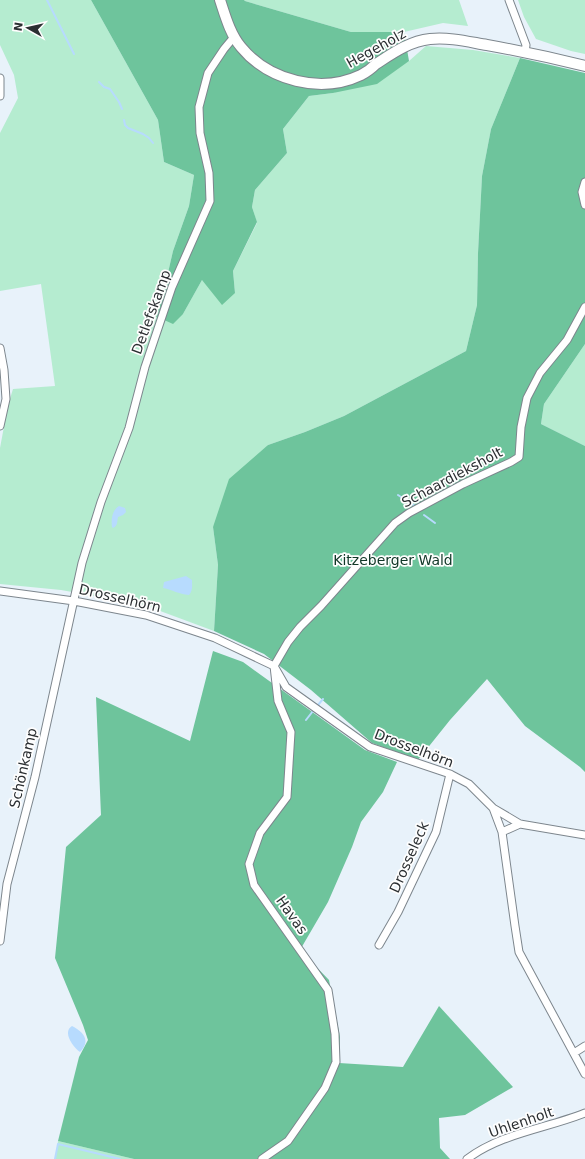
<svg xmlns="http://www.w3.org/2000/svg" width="585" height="1159" viewBox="0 0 585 1159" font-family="'DejaVu Sans',sans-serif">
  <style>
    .green { fill: #b5ecd0 }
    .forest { fill: #6ec49c }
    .water { fill: #b7dbfe }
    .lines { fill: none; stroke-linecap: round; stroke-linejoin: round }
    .stream { stroke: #b7dbfe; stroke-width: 2 }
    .street-casing { stroke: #7d868d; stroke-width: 9 }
    .secondary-casing { stroke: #7d868d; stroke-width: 12 }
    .street { stroke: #fff; stroke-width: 7 }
    .secondary { stroke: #fff; stroke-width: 10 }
    .labels { text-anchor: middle; stroke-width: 3.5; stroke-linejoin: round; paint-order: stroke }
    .street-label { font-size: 14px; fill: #2b2f32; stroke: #fefefe }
    .park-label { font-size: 14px; fill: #103727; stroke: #fefefe }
  </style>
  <rect width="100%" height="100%" fill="#e8f2fa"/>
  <!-- green -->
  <path class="green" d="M0 0H91L158 120 164 162 194 175 189 206 173 251 164 290 153 315 183 314 202 280 235 293 233 271 257 223 252 207 255 190 287 153 283 129 309 96 333 93 409 61 426 46 473 50 520 58 491 129 482 176 478 253 477 305 466 351 344 416 305 432 268 445 213 527 218 565 214 631 144 605 61 590 0 584V448L8 405 13 389 55 386 41 284 0 291V133L18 98 14 75 0 45Z
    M244 0H459L468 26 443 23 404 32H351L245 1Z
    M518 0H585V54L571 51 536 39 524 17Z
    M585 344V446L541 424 544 404Z
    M58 1141 134 1159H55Z"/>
  <!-- forest -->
  <path class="forest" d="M91 0H244L245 1 351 32H404L409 61 377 84 333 93 309 96 283 129 287 153 255 190 252 207 257 222 233 271 235 293 222 305 202 280 183 314 173 324 153 315 164 290 173 251 189 206 194 175 164 162 158 120Z
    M520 58 585 73V344L544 404 541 424 585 446V772L580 767 525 726 487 679 450 720 418 760 372 743 311 690 264 654 214 631 218 565 213 527 229 479 268 445 305 432 344 416 466 351 477 305 478 253 482 176 491 129Z
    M213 651 243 662 365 750 397 762 383 792 361 822 352 847 328 902 300 950 329 980 340 1037 339 1063 403 1067 439 1006 513 1087 465 1115 439 1118 440 1148 450 1159H134L58 1141 79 1057 88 1040 83 1025 55 958 66 847 101 815 96 697 190 741Z"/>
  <!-- water -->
  <path class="water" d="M119 506 125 508 126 512 123 515 118 517C117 521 118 526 113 528L112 527C111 520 112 510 119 506Z
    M186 576 192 580C192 586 193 590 189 595 178 594 173 590 163 588L164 582Z
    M72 1026C84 1032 91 1041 80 1052 73 1047 62 1032 72 1026Z"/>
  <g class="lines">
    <!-- stream -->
    <path class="stream" d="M47 0 74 54
      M99 82 104 87 110 89 119 102 122 109
      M124 120 125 125 128 128 143 134 149 138 153 143
      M398 495 415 506
      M424 515 435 523
      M318 705 323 699
      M306 720 313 711
      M55 1159 58 1144 120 1159"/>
    <defs>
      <path id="street" d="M509 0 526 45 525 52
        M0 78V96
        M585 182 582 192 585 205
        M0 348 4 370 6 399 0 426
        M0 591 74 601 146 615 215 638 274 666 286 687 370 747 450 774 469 784 493 808 502 832 515 926 519 952 585 1074
        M493 808 520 824 585 835
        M502 832 520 824
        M0 941 7 884 35 777 82 563 101 502 129 428 145 367 172 287 210 201 209 173 200 133 199 107 208 73 224 49 234 37
        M379 945 398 912 436 832 450 774
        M574 1053 585 1046
        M262 1159 288 1141 325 1088 336 1062 335 1034 328 990 254 885 249 864 260 833 287 797 291 732 278 701 274 666 288 642 300 627 321 606 395 523 409 513 463 484 511 462 519 457 521 427 527 398 540 373 567 340 585 307
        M467 1159C502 1133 545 1129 585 1113"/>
      <path id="secondary" d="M220 0C225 15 230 34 241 47 269 81 321 94 361 75 367 72 372 68 376 64 393 53 410 41 430 39 450 37 469 42 487 45 520 51 553 58 585 66"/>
    </defs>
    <!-- street casing -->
    <use href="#street" class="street-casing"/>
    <!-- secondary casing -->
    <use href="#secondary" class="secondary-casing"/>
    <!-- street -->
    <use href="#street" class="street"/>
    <!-- secondary -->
    <use href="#secondary" class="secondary"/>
  </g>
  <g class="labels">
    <!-- street labels -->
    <g class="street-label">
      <text transform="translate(376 48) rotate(-29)" y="5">Hegeholz</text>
      <text transform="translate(151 312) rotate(-70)" y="5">Detlefskamp</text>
      <text transform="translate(452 477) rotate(-28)" y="5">Schaardieksholt</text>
      <text transform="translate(120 598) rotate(13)" y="5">Drosselhörn</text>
      <text transform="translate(414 748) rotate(21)" y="5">Drosselhörn</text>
      <text transform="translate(23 768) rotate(-77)" y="5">Schönkamp</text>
      <text transform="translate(409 857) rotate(-66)" y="5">Drosseleck</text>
      <text transform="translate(292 915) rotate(55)" y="5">Havas</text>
      <text transform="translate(521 1122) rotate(-19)" y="5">Uhlenholt</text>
    </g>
    <!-- park labels -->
    <g class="park-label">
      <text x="393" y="565">Kitzeberger Wald</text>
    </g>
  </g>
  <!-- north arrow -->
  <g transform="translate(28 28) rotate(278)" stroke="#fefefe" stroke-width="3" paint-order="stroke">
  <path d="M0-3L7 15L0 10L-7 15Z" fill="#2b2f32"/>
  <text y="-6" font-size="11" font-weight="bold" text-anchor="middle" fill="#2b2f32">N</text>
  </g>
</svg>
